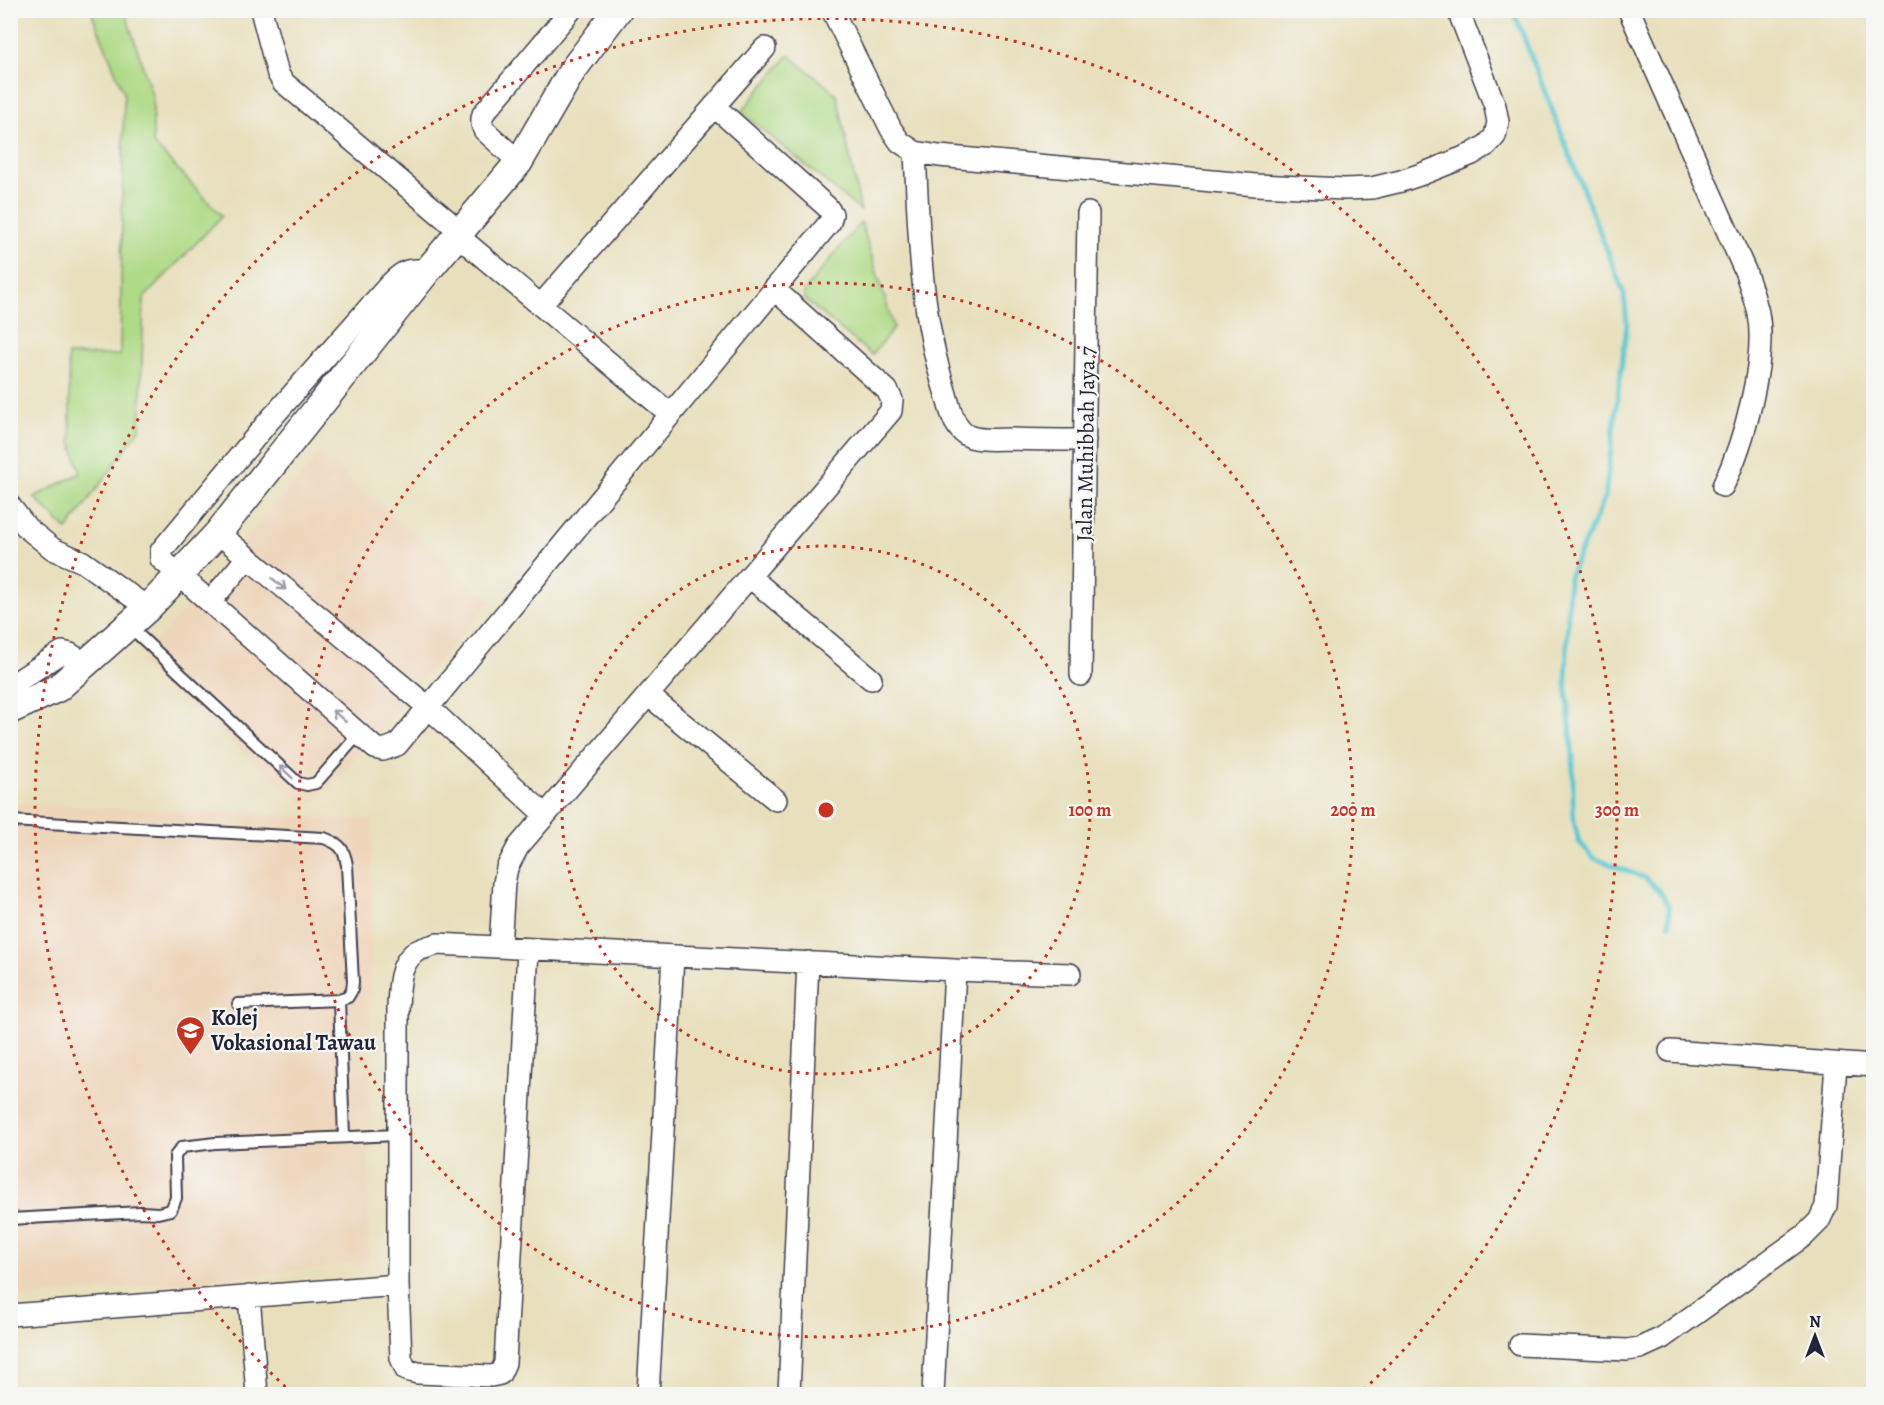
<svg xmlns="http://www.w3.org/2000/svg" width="1884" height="1405" viewBox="0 0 1884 1405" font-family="Alegreya,serif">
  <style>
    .built { fill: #eed6bb }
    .green { fill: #afda86; stroke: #687e60; stroke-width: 1.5 }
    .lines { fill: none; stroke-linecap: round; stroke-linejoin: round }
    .stream { stroke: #5ac7d2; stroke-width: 5 }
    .service-casing { stroke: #403e4e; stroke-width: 14 }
    .minor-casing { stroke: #403e4e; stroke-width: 24 }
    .tertiary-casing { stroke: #403e4e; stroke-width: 30 }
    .service { stroke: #fff; stroke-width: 10 }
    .minor { stroke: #fff; stroke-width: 21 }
    .tertiary { stroke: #fff; stroke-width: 27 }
    .oneway { stroke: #9c9ca7 }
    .ring { fill: none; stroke: #c8321e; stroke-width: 3; stroke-dasharray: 3 6 }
    .labels { text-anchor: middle; stroke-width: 4.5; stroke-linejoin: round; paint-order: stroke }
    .street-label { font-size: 22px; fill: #22223b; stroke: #f6f6f2 }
    .poi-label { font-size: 22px; font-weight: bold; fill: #22223b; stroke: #f6f6f2; text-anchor: start }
    .centre { fill: #c8321e; stroke: #f6f6f2; stroke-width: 3 }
    .ring-label { font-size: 18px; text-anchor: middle; font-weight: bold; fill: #c8321e; stroke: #f6f6f2; stroke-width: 4.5; stroke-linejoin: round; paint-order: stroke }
  </style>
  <rect width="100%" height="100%" fill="#f6f6f2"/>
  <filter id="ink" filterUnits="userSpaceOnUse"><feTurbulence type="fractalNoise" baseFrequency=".0167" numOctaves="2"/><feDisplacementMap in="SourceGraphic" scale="12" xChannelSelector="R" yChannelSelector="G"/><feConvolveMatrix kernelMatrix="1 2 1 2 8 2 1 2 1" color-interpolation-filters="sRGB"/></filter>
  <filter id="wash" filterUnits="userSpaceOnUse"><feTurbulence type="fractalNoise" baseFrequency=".008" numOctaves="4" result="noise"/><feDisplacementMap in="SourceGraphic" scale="24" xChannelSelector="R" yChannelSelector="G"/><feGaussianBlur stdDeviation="1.35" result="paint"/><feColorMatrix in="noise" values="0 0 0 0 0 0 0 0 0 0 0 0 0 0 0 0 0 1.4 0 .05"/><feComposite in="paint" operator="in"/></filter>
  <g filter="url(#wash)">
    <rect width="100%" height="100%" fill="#e8e0bd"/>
    <!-- built -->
    <path class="built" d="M320 454 491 601 316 802H301L138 662Z
      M11 803 372 820 368 1263 11 1299Z"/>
    <!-- green -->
    <path class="green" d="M91 11H125L153 98V143L222 216 144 298 140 429 67 530 34 497 81 473 71 441 68 355H120L124 93Z
      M789 55 837 95 861 211 741 112Z
      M861 222 894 328 872 355 805 300 804 291Z"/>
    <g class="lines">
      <!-- stream -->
      <path class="stream" d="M1513 10 1624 294 1627 323 1605 497 1569 577 1566 683 1573 757V801L1574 821 1579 842 1594 858 1645 878 1660 891 1669 907V925"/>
    </g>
  </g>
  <g filter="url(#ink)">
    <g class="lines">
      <defs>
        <path id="service" d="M129 626 298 783 307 785 316 783 359 734
          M10 821 324 838C340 844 344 848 347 865L353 982 352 990 348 997 339 1000 238 1004
          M339 1000 344 1137
          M10 1219 141 1212 158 1213 171 1210 176 1198 175 1156 182 1147 215 1143 397 1135"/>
        <path id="minor" d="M261 10 278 74 283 82 461 232
          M832 10 891 129 900 142 915 152 939 156 1256 185 1344 189 1372 188 1401 181 1422 174 1472 154 1487 145 1495 136 1498 122 1495 106 1458 10
          M1629 10 1746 273C1750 286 1755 299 1758 313 1767 360 1744 443 1723 486
          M915 152C919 233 920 313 945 391 950 407 953 431 971 437 983 441 999 439 1012 439 1036 440 1060 440 1085 440
          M519 162 484 130C481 124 481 120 483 114L571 10
          M458 236 669 413
          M428 270C408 269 404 270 390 284L268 422 161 551V559L375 748 383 750 397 745 830 222 832 214 827 207 714 106
          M541 305 765 48
          M10 506 27 528 53 549 83 562 148 608
          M218 533 428 707 545 815
          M750 577 871 679
          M210 602 247 558
          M1081 675 1088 213
          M10 686 62 652 70 654 86 664
          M648 695 776 800
          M500 947 504 883 507 868 518 847 891 411 892 400 887 390 774 289
          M528 950 505 1363 500 1374 491 1376 418 1373 406 1370 401 1358 398 1285V1009C399 990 398 966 414 953 420 948 430 947 437 944L955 970 1070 974
          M1670 1051 1874 1066
          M249 1296 257 1394
          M10 1315 398 1285
          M1520 1345 1627 1350 1640 1348 1662 1338 1805 1235 1819 1221 1826 1206 1836 1064
          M648 1394 673 957
          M789 1394 808 962
          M933 1394 955 970"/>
        <path id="tertiary" d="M10 710 58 688 148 608 218 533 428 270 519 162 572 71 618 10"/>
      </defs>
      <!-- service casing -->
      <use href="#service" class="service-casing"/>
      <!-- minor casing -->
      <use href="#minor" class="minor-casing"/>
      <!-- tertiary casing -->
      <use href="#tertiary" class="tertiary-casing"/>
      <!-- service -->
      <use href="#service" class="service"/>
      <!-- minor -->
      <use href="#minor" class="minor"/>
      <!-- tertiary -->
      <use href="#tertiary" class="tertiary"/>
    </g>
    <!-- one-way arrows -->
    <defs><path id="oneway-shaft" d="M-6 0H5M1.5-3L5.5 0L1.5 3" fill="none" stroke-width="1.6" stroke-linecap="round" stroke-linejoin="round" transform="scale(1.5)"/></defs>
    <g class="oneway">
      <use href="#oneway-shaft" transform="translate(279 584) rotate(40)"/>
      <use href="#oneway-shaft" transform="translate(339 716) rotate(-139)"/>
      <use href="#oneway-shaft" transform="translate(286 772) rotate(-137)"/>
    </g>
  </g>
  <!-- distance rings -->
  <g class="ring">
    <circle cx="826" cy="810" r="264"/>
    <circle cx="826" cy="810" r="527"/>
    <path d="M292 1393A791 791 0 1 1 1360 1393"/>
  </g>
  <!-- icons -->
  <defs>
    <symbol id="university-pin" viewBox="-11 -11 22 30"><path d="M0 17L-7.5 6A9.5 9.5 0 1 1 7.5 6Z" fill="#c8321e" stroke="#f6f6f2"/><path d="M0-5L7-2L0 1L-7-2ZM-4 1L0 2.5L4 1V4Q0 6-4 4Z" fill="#fff"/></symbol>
  </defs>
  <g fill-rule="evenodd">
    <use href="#university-pin" x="174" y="1014" width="33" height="45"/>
  </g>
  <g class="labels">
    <!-- street labels -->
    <g class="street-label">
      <text transform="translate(1085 444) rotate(-89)" y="8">Jalan Muhibbah Jaya 7</text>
    </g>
    <!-- poi labels -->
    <g class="poi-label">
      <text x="211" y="1025">Kolej<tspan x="211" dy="25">Vokasional Tawau</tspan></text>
    </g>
  </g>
  <circle cx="826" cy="810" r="9" class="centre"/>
  <g class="ring-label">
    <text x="1090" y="816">100 m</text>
    <text x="1353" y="816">200 m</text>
    <text x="1617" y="816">300 m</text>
  </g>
  <!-- margin -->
  <rect width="1884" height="1405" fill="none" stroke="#f6f6f2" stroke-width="36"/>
  <!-- north arrow -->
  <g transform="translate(1815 1336)" stroke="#f6f6f2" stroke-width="4.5" paint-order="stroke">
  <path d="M0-4.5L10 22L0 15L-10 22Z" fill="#22223b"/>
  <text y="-9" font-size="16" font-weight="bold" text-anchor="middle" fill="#22223b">N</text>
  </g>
</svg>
